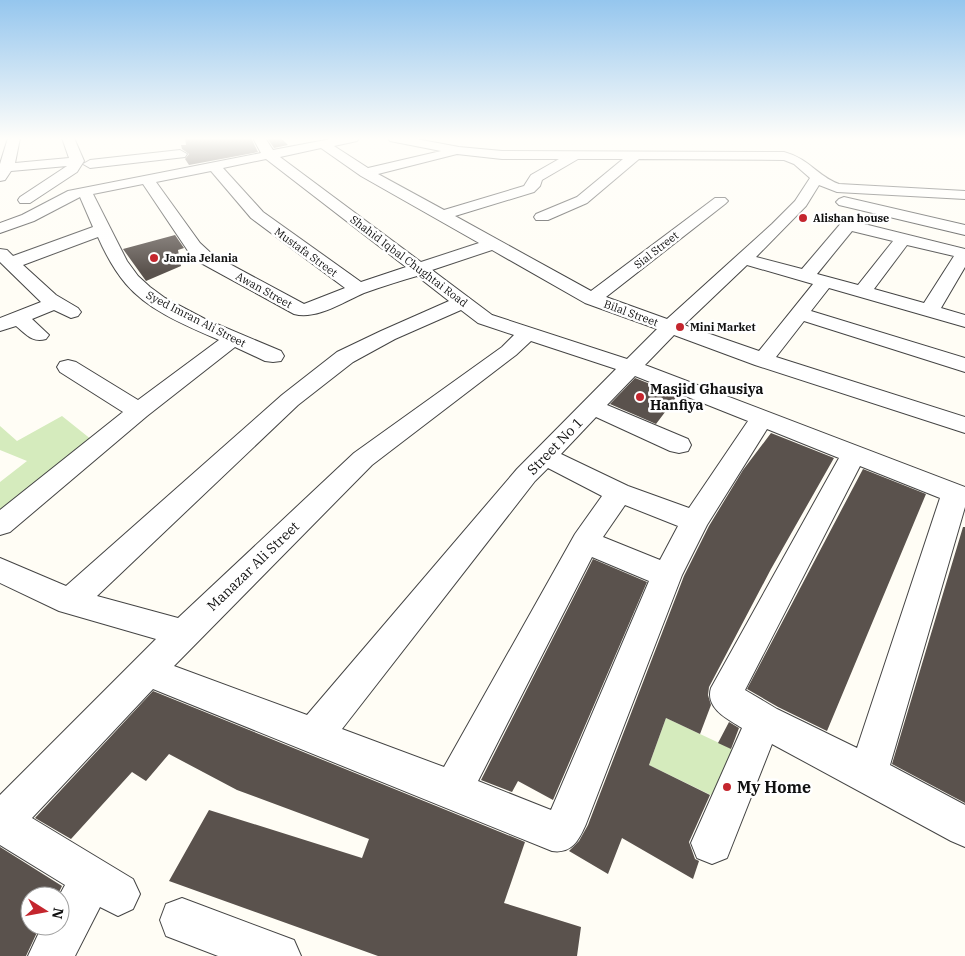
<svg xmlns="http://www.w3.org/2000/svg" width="965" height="956" viewBox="0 0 965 956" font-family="'IBM Plex Serif',serif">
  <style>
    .green { fill: #d5ebbd }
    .building { fill: #5a524d }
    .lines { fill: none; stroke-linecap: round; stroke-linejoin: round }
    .minor-casing { stroke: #444; stroke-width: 2 }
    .minor { fill: #fff; fill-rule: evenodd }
    .poi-dot { fill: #c4262e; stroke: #fff; stroke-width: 2 }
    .labels { text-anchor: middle; stroke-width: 5; stroke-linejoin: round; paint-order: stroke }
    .far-poi-label { font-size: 11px; font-weight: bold; fill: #111; stroke: #fff; text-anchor: start }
    .far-street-label { font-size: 11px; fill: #111; stroke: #fff }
    .poi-label { font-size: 14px; font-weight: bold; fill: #111; stroke: #fff; text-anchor: start }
    .street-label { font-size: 14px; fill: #111; stroke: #fff }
    .near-poi-label { font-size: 16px; font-weight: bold; fill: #111; stroke: #fff; text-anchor: start }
  </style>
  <rect width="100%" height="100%" fill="#fffdf5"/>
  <!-- green -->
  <path class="green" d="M62 416 92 440 0 515V482L27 461 0 450V426L17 441Z
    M666 718 732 749 717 798 649 765Z"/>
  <!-- building -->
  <path class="building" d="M185 138H251L258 152 189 165 185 159 189 154 182 149 181 145H186Z
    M267 138H281L288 145 274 148Z
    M175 235 184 248 178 250 181 266 146 281 123 249Z
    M635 378 678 395 656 424 610 404Z
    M771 433 834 458 771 569 709 687 708 695 711 705 700 734 666 718 649 765 710 795 689 842 695 859 699 861 693 879 622 838 608 874 569 851 579 841 588 825 684 576 709 526 743 470Z
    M863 469 926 494 827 731 778 707 747 689Z
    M963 527H965V803L892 764Z
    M593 559 647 582 553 800 518 781 512 792 481 780Z
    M153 691 525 842 504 903 581 927 577 956H378L169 881 209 810 362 858 369 839 237 790 169 754 146 781 132 772 71 839 35 818Z
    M729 722 739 728 731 749 718 743Z
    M0 847 62 886 57 896H30V926H40L26 956H0Z"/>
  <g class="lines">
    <defs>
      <path id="minor" d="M8 138H20L15 163 69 158 62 138H74L84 161 77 172 30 203H20L18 200 20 197 67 166 11 171 5 180 0 181V164Z
        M253 138H265L273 150 336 138H359L357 141 334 146 368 168 441 151 390 141 388 138H411L459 147 502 151 784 152C810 159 817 176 839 184L965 191V199L837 192 819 185 806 206 756 257 802 269 842 222 848 220 965 249V267L941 308 965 315V327L829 288 811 311 965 358V372L804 321 776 357 965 417V433L755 365 674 335 645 365 965 487V507L890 765 965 805V847L951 841 772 744 727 858 712 864 697 858 691 843 742 728C727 719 705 708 711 688L839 458 767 429 707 525 682 575 586 824C579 840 572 854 552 851L153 689 32 818 133 879 140 894 133 909 118 916 100 907 75 956H28L42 926H60L59 896 65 885 0 845V795L156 639 59 611 0 583V558L66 586 282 395 337 352 381 331 449 301 417 276C399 281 381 287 364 293 343 302 317 320 294 314L201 263 188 251 143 184 93 194 127 261 138 276 150 287 165 298 205 319 281 351 284 356 281 361 273 362 265 361 235 347 147 416 10 532 0 535V510L123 412 60 372 57 367 60 362 68 360 76 362 138 400 219 340C187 326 149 311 126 284 114 270 105 253 98 237L23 265 56 295 78 308 81 312 78 316 71 318 54 310 32 319 49 335 46 339C32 343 26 334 16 326L0 331V318L41 302 0 262V249L7 250 13 256 93 227 80 197 34 221 0 233V223L22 215 68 191 261 153ZM321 148 361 176 479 243 421 262 280 157ZM457 154 502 159H559L531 175 524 186 444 210 378 174ZM266 159 406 267 361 282 263 212 223 168ZM578 159H623L577 197 536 214 534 217 536 220H548L587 203 639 159 784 160 794 164 810 178 795 201 772 224 667 319 606 297 725 204 728 201 725 198H715L591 291 455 216 534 192 540 186 542 180ZM211 171 251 218 345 288 304 304 213 255 200 243 156 182ZM852 231 893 241 858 285 817 274ZM907 245 954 256 924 303 874 289ZM492 250 585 303 657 329 627 359 492 315 432 270ZM747 265 813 284 759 351 684 325ZM461 310 478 323 514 335 502 347 354 453 178 618 97 596 298 405 353 362 395 339ZM531 341 616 369 517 469 307 715 174 666 372 465 516 355ZM635 376 748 421 689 508 628 486 561 454 596 417 670 451 679 453 688 451 691 445 688 439 607 405ZM860 466 940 498 857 748 777 709 745 690ZM548 468 602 496 575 534 444 767 342 729 535 481ZM625 505 678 526 660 560 603 537ZM592 557 649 581 551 810 478 781Z
        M180 150 187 154 185 157 90 168 83 164 90 160Z
        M844 197 965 225V235L839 205 836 202 839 199Z
        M182 898 294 940 301 956H218L166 936 160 920 166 904Z"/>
    </defs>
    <!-- minor casing -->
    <use href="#minor" class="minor-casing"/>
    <!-- minor -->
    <use href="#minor" class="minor"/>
  </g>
  <!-- sky -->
  <linearGradient id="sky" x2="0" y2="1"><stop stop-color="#95c6ee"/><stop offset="0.51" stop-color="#fffefa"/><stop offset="1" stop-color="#fffefa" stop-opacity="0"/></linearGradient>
  <rect width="965" height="272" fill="url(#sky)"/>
  <!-- markers -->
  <g class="poi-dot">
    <circle cx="803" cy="218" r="5"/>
    <circle cx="154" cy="258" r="5"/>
    <circle cx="680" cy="327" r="5"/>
    <circle cx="640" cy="397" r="5"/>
    <circle cx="727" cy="787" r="5"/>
  </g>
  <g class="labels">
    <!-- far-poi labels -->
    <g class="far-poi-label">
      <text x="813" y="222">Alishan house</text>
      <text x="164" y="262">Jamia Jelania</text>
      <text x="690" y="331">Mini Market</text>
    </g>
    <!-- far-street labels -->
    <g class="far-street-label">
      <text transform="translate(656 250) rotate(-38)" y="4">Sial Street</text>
      <text transform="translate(306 252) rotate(36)" y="4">Mustafa Street</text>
      <text transform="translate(409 261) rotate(37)" y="4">Shahid Iqbal Chughtai Road</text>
      <text transform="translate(264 290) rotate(29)" y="4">Awan Street</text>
      <text transform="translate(631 313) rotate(20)" y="4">Bilal Street</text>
      <text transform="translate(196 319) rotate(27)" y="4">Syed Imran Ali Street</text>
    </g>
    <!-- poi labels -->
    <g class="poi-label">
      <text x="650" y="394">Masjid Ghausiya<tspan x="650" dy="16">Hanfiya</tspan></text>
    </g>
    <!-- street labels -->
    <g class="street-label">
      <text transform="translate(555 446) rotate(-46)" y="5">Street No 1</text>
      <text transform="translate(253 566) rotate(-44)" y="5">Manazar Ali Street</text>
    </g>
    <!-- near-poi labels -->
    <g class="near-poi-label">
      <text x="737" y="793">My Home</text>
    </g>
  </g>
  <!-- north arrow -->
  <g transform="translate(45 911) rotate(101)"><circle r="24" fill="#ffffff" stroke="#a0a0a0"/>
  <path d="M0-4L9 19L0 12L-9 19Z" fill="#c4262e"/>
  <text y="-8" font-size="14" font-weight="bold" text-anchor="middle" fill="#111111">N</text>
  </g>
</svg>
